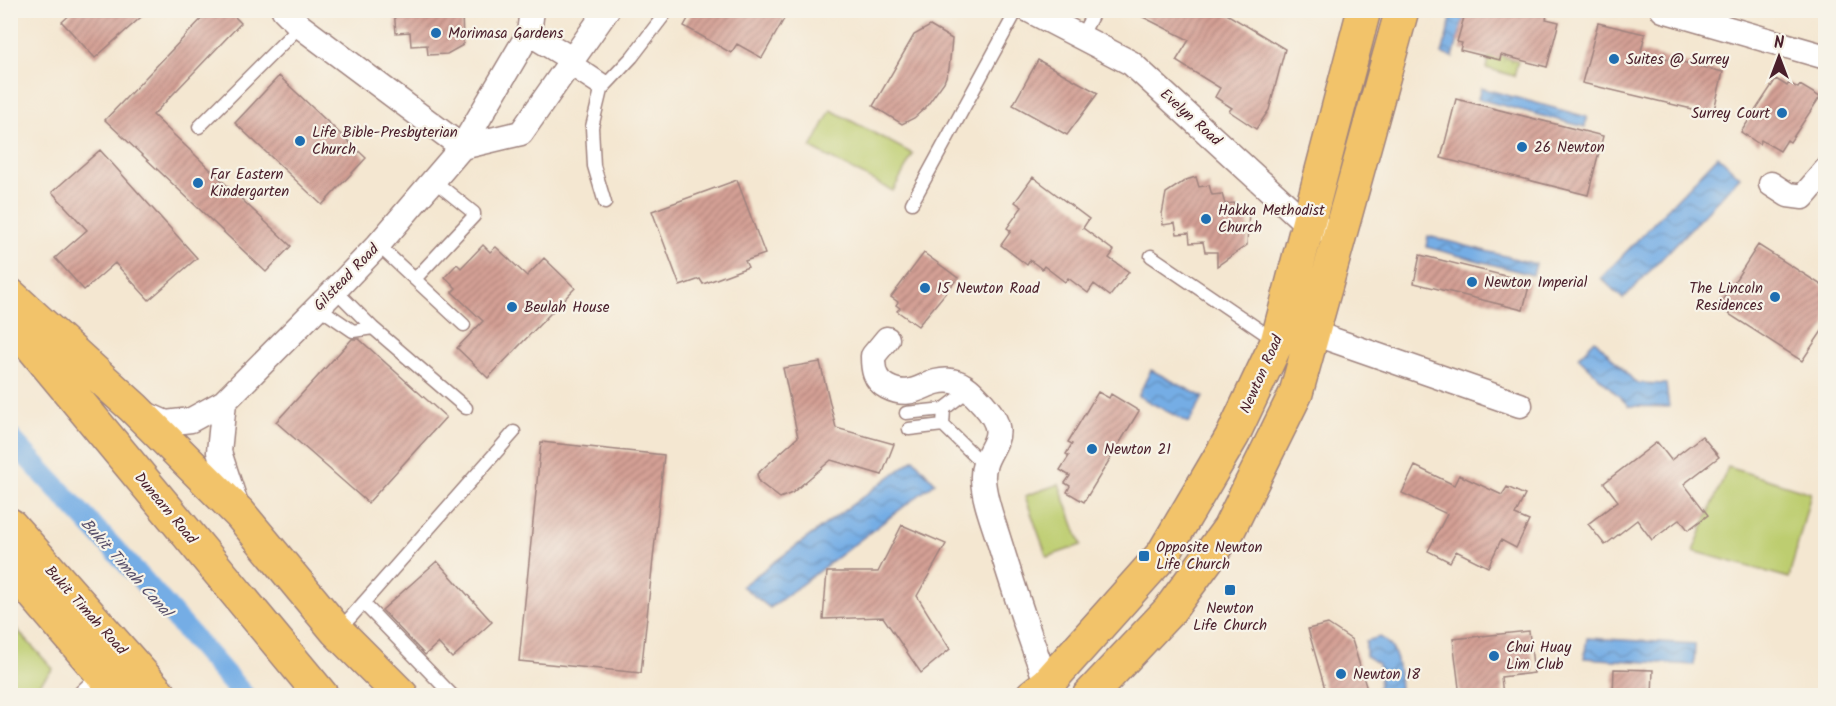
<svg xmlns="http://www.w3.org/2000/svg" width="1836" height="706" viewBox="0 0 1836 706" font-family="Kalam,sans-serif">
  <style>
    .grass { fill: #bdcd6f; stroke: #84764d; stroke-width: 1.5 }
    .park { fill: url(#park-crowns); stroke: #84764d; stroke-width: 1.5 }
    .water { fill: url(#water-waves); stroke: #606688; stroke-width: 1.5 }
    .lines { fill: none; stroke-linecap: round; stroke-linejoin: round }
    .canal { stroke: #75ade5; stroke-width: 22 }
    .building { fill: url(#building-hatch) }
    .lane-casing { stroke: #9f837e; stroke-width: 15 }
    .street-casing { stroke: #9f837e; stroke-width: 27 }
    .primary-casing { stroke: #9f837e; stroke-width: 36 }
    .highway-casing { stroke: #9f837e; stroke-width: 36 }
    .lane { stroke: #fff; stroke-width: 12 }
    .street { stroke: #fff; stroke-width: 24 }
    .primary { stroke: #f2c36a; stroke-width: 33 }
    .highway { stroke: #f2c36a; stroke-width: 33 }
    .poi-dot { fill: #1f6fb2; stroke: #f7f3e8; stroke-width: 2 }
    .labels { text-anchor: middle; stroke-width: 4.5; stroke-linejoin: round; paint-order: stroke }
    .poi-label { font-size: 15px; fill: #4a1f2b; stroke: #f7f3e8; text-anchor: start }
    .street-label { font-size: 15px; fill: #4a1f2b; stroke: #f7f3e8 }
    .water-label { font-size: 16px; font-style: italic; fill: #59516c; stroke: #f7f3e8 }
  </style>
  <defs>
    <pattern id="park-crowns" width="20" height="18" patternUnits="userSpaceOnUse" patternTransform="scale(1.5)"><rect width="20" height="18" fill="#bdcd6f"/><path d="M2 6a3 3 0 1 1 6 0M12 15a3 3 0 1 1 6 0" fill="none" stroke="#a4b060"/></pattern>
    <pattern id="water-waves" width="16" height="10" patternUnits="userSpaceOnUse" patternTransform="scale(1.5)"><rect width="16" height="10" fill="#75ade5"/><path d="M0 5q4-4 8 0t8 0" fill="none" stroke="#628cba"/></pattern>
    <pattern id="building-hatch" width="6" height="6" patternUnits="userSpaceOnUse" patternTransform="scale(1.5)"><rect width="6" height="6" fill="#d4a095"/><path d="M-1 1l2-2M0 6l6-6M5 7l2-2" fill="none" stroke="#ae827a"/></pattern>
  </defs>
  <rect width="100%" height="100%" fill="#f7f3e8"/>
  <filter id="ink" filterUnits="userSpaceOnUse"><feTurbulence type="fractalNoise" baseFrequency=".0167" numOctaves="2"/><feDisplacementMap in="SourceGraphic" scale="12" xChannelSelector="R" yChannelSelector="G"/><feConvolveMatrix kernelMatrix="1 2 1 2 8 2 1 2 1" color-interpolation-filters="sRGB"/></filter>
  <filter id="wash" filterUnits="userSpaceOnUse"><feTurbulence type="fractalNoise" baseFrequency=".008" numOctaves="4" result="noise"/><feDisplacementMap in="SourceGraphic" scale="24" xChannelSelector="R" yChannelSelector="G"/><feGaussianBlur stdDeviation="1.35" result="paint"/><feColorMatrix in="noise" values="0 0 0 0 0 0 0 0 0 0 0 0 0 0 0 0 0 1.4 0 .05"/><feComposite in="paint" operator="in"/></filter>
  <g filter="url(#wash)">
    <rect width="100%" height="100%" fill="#f4e7d1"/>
    <!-- grass -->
    <path class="grass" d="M831 110 913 154 893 191 811 148Z
      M1728 467 1811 493 1789 578 1693 551Z
      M1059 484 1081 545 1047 557 1025 496Z
      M10 622 53 669 29 695H11Z"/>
    <!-- park -->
    <path class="park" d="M1490 53 1518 61 1514 76 1486 68Z"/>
    <!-- water -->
    <path class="water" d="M1453 11H1466L1453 57 1442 54Z
      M1481 88 1587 117 1585 127 1478 99Z
      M1718 156 1740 177 1623 299 1601 278Z
      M1428 236 1536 264 1533 275 1426 247Z
      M1595 340 1636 383 1666 384 1669 407 1629 406 1578 357Z
      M1151 370 1203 397 1189 423 1138 396Z
      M914 459 935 483 770 608 742 586Z
      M1380 637C1401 648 1399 675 1400 695H1377L1380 678 1378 664 1366 656V641Z
      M1587 638 1695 644 1694 665 1584 658Z"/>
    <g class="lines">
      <!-- canal -->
      <path class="canal" d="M10 438 141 578 244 696"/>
    </g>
    <g id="blocks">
      <!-- building -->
      <path class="building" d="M75 10H149L95 58 62 22Z
        M210 10H228L241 23 153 115 291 246 266 272 105 120Z
        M394 10H462L463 45 447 54 428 55 427 45 411 46 410 32 396 33Z
        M693 10H789L762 58 737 44 731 53 684 26Z
        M1129 10H1220L1285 49 1269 110 1256 129 1229 111 1232 108 1215 97 1220 88 1176 61 1189 40Z
        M1466 10H1532L1547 15 1546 19 1559 22 1547 67 1501 55 1500 60 1460 50 1462 43 1457 42Z
        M1598 23 1645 34 1641 52 1723 72 1713 114 1582 83Z
        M930 26 952 39 949 69 944 82 926 107 914 118 902 124 873 106 914 35Z
        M1038 60 1098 93 1067 135 1013 105Z
        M279 76 366 158 322 205 235 123Z
        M1776 79 1787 86 1789 83 1798 88 1800 85 1820 97 1790 142 1787 140 1780 151 1761 140 1759 144 1741 132Z
        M1456 99 1603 136 1588 195 1441 158Z
        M100 150 197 258 149 300 115 263 84 290 55 258 87 230 52 192Z
        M1033 177 1089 219 1083 228 1114 251 1109 258 1129 272 1110 296 1094 284 1088 293 1068 278 1065 282 1044 266 1042 269 1030 260 1027 265 1001 245 1011 231 1007 228 1022 207 1015 202Z
        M1196 177 1199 187 1209 185 1212 195 1222 194 1225 204 1235 203 1240 214 1249 211 1247 245 1217 266V252H1205L1203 242 1190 243 1189 233 1177 234 1175 223 1163 225 1162 214 1166 193 1186 180Z
        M737 180 765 254 745 261 748 267 703 284 700 279 680 286 652 211Z
        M483 245 490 252 496 247 527 276 544 258 575 288 488 378 457 348 483 321 452 292 456 288 445 277 457 264 461 268Z
        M1758 245 1826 288V325L1802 361 1718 307Z
        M924 253 958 278 918 326 897 311 900 308 896 305 898 302 891 297Z
        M1420 255 1530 282 1523 310 1414 283Z
        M352 339H359L446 417 368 503 276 422Z
        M820 362 836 428 894 444 882 475 831 460 792 493 780 498 759 482 757 474 798 437 783 368Z
        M1098 392 1109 398 1111 394 1139 411 1084 502 1067 492 1070 486 1065 483 1070 476 1060 470 1069 456 1066 454 1072 444 1068 442Z
        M1702 436 1719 457 1684 484 1708 515 1688 530 1680 519 1652 540 1637 520 1605 545 1588 524 1618 501 1604 483 1657 442 1671 460Z
        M541 442 664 455 641 673 519 661Z
        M1415 466 1454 485 1459 475 1502 495 1507 487 1525 495 1515 515 1529 521 1516 548 1501 540 1488 567 1456 551 1450 562 1428 551 1447 514 1402 493Z
        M902 525 946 544 917 596 950 649 921 673 883 617 823 619 827 572H878Z
        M437 561 492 622 452 658 438 643 425 655 382 610Z
        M1328 624 1352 640 1369 696H1327L1308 629Z
        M1529 631 1534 673 1501 677 1503 696H1460L1453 639Z
        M1614 669 1653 670 1652 696H1613Z"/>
    </g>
  </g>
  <g filter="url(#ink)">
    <use href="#blocks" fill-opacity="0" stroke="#9f837e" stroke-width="1.5"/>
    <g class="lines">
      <defs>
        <path id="lane" d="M1060 26 1069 10
          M1081 37 1095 10
          M573 60 606 82
          M567 68 601 90
          M199 127 300 26
          M605 203 594 166 592 127 601 90 632 57 668 10
          M912 203 1017 10
          M378 245 464 325
          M1151 256 1276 341
          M415 279 474 216V213L433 180
          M335 290 373 328 466 408
          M318 307 353 331 373 328
          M969 390 944 409 943 425 984 465
          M906 413 944 409
          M909 429 943 425
          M363 603 453 696
          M337 629 350 618 514 432"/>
        <path id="street" d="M284 10 300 26 462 147
          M1029 10 1131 63 1308 225 1322 229
          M1663 10 1826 57
          M529 33 573 60
          M462 147 521 133 607 10
          M1771 184 1788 195 1803 197 1826 170
          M1313 333 1520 405
          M887 339 873 356C873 369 874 380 887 387 916 402 925 377 952 381 965 383 975 395 984 405 1016 440 981 447 983 479 984 500 993 521 999 541 1014 589 1029 636 1047 684
          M224 402 219 452 237 507
          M141 412 166 423 191 420 224 402 335 290 378 245 462 147 529 33 532 10
          M85 696 105 677"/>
        <path id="primary" d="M1032 696 1047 684 1163 554 1233 435 1277 342 1364 10
          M1089 696 1169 611 1229 529 1296 393 1402 10"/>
        <path id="highway" d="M10 295 134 408 240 514 336 630 402 696
          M11 321 322 696
          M10 525 161 696
          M10 566 121 696"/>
      </defs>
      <!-- lane casing -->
      <use href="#lane" class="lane-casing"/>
      <!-- street casing -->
      <use href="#street" class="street-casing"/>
      <!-- primary casing -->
      <use href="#primary" class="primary-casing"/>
      <!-- highway casing -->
      <use href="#highway" class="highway-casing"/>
      <!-- lane -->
      <use href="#lane" class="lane"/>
      <!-- street -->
      <use href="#street" class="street"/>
      <!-- primary -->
      <use href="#primary" class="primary"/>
      <!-- highway -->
      <use href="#highway" class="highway"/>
    </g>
  </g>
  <!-- markers -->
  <g class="poi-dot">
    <circle cx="436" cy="33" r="6"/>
    <circle cx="1614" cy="59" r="6"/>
    <circle cx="1782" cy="113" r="6"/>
    <circle cx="300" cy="141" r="6"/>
    <circle cx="1522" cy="147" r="6"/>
    <circle cx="198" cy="183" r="6"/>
    <circle cx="1206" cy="219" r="6"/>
    <circle cx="1472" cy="282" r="6"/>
    <circle cx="925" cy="288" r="6"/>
    <circle cx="1775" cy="297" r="6"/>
    <circle cx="512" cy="307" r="6"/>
    <circle cx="1092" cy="449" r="6"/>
    <rect x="1138" y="550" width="12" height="12" rx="3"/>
    <rect x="1224" y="584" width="12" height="12" rx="3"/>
    <circle cx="1494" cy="656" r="6"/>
    <circle cx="1341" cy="674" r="6"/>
  </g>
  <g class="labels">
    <!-- poi labels -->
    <g class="poi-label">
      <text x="448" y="38">Morimasa Gardens</text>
      <text x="1626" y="64">Suites @ Surrey</text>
      <text x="1770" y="118" text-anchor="end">Surrey Court</text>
      <text x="312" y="137">Life Bible-Presbyterian<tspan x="312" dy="17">Church</tspan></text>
      <text x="1534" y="152">26 Newton</text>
      <text x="210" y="179">Far Eastern<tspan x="210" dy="17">Kindergarten</tspan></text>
      <text x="1218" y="215">Hakka Methodist<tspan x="1218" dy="17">Church</tspan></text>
      <text x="1484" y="287">Newton Imperial</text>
      <text x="937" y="293">15 Newton Road</text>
      <text x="1763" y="293" text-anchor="end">The Lincoln<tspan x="1763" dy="17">Residences</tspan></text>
      <text x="524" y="312">Beulah House</text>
      <text x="1104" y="454">Newton 21</text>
      <text x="1156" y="552">Opposite Newton<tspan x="1156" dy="17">Life Church</tspan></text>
      <text x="1230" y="613" text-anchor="middle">Newton<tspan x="1230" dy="17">Life Church</tspan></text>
      <text x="1506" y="652">Chui Huay<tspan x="1506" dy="17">Lim Club</tspan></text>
      <text x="1353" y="679">Newton 18</text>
    </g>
    <!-- street labels -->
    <g class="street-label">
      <text transform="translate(1191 117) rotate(42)" y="5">Evelyn Road</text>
      <text transform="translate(346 277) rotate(-46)" y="5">Gilstead Road</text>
      <text transform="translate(1261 374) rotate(-66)" y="5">Newton Road</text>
      <text transform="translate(166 508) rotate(50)" y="5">Dunearn Road</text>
      <text transform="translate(86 610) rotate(48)" y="5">Bukit Timah Road</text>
    </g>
    <!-- water labels -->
    <g class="water-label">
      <text transform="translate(127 567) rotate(48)" y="6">Bukit Timah Canal</text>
    </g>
  </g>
  <!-- margin -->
  <rect width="1836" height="706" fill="none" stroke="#f7f3e8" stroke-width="36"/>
  <!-- north arrow -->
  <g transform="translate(1779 57)" stroke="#f7f3e8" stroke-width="4.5" paint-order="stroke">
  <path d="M0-4.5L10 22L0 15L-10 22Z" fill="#4a1f2b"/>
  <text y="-9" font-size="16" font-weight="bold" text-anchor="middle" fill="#4a1f2b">N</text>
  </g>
</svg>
